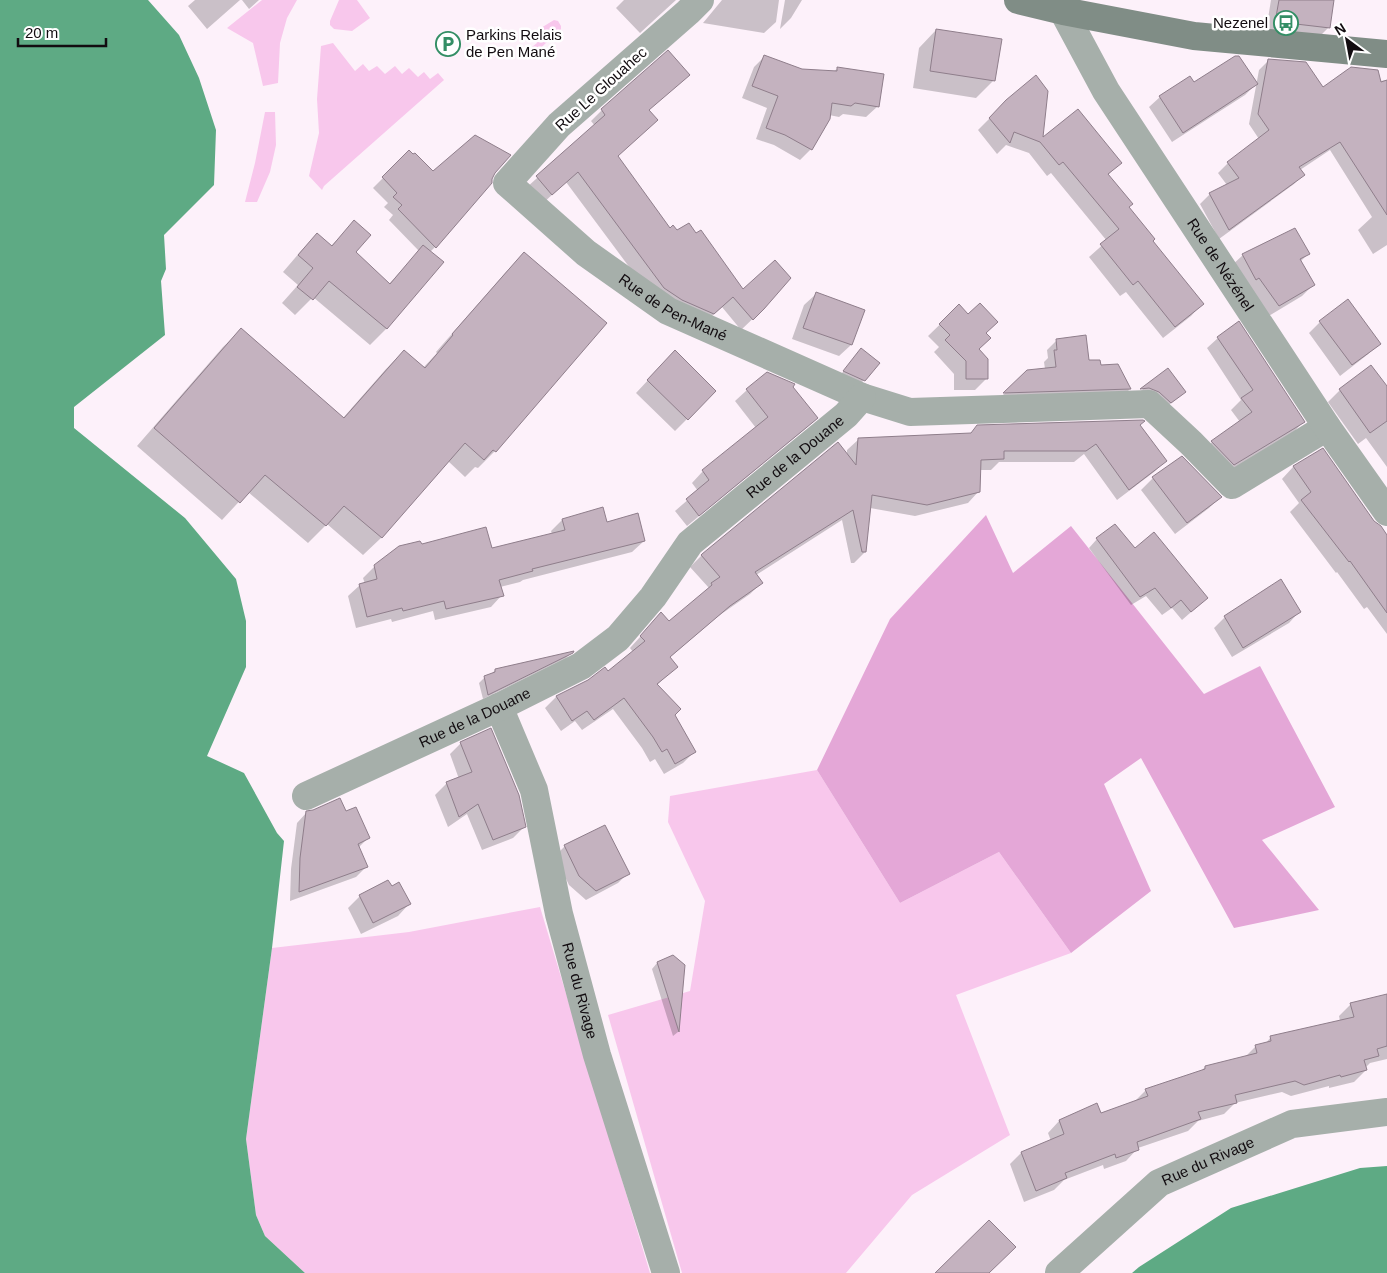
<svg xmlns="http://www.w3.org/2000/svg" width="1387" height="1273" viewBox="0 0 1387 1273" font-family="Arial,sans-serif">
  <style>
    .green { fill: #f8c7ec }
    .forest { fill: #e4a7d7 }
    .water { fill: #5eaa84 }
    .shadow { fill: #0003 }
    .building { fill: #c4b2bf; stroke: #8f7e8b }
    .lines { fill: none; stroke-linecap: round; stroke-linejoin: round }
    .street { stroke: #a6afaa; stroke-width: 28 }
    .secondary { stroke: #808d86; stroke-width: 28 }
    .labels { text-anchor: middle; stroke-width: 5; stroke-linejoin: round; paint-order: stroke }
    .poi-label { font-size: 15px; fill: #120c10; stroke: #fff; text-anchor: end }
    .street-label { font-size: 15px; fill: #120c10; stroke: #fff }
  </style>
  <rect width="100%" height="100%" fill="#fdf1fa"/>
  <!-- green -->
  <path class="green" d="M262 0H297L287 18 280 43 278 83 263 86 253 43 227 28Z
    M339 0H357L370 18 352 31 334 29 330 25V21Z
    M554 20 558 21 561 26V29L532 56 526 58 519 57 537 43 531 34Z
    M333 43 355 71 363 64 369 71 377 66 385 74 395 66 402 74 409 68 418 77 424 72 430 79 438 73 444 80 324 186 322 190 309 176 319 133 317 99 321 46Z
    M265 112H275L276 145 270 172 257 202H245L255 163Z
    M817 770 900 903 999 852 1071 953 956 995 1010 1135 912 1195 846 1273H682L608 1015 690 991 705 901 668 822 670 796Z
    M540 907 650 1273H305L265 1236 256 1215 246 1139 272 948 409 932Z"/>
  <!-- forest -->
  <path class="forest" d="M986 515 1013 573 1071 526 1204 694 1260 666 1335 807 1262 840 1319 910 1234 928 1141 758 1104 784 1151 891 1071 953 999 852 900 903 817 770 890 619Z"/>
  <!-- water -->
  <path class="water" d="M0 0H148L179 35 199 78 216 130 214 185 164 235 166 269 161 281 165 335 74 407V428L185 518 236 579 246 621V667L207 756 244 773 277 833 284 841 272 948 246 1139 256 1215 265 1236 305 1273H0Z
    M1387 1166V1273H1132L1139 1267 1231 1208 1360 1168Z"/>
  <!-- shadow -->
  <path class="shadow" d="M195 0H240L207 29 188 6Z
    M242 0H259L249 9Z
    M624 0H676L640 33 616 8Z
    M722 0H779L776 22 764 33 703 23Z
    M785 0H802L791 18 780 29Z
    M1271 0H1333L1329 27 1319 37H1265Z
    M936 30 994 80 976 98 913 88 919 48Z
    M668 52 648 110 617 156 670 230 763 309 741 330 722 307 702 325 653 299 566 182 541 205 526 188 595 126 591 121 602 110Z
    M765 56 801 70 833 72 838 68 878 106 866 117 843 114 839 117 829 115 811 149 800 160 774 145 756 139 767 108 742 98 754 67Z
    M1269 60 1322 89 1387 80V245L1373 254 1358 230 1372 217 1330 150 1300 170 1303 174 1294 184 1219 239 1200 204 1210 194 1227 185 1218 173 1228 163 1259 139 1249 124 1259 70Z
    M1256 84 1245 95 1172 142 1149 107 1160 97Z
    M1007 101 1041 140 1120 163 1108 175 1127 207 1151 241 1202 304 1191 316 1163 338 1126 292 1120 296 1089 257 1107 241 1051 173 1047 176 1029 153 1006 145 997 154 978 130Z
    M409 152 435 247 430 252 442 262 386 329 370 345 313 297 295 315 282 303 298 285 283 272 301 251 317 235 331 246 354 222V252L389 284 419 251 389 220 393 215 384 207 388 203 373 188Z
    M1309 253 1300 262 1313 285 1302 296 1267 317 1231 266 1243 255Z
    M524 254 495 451 478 468 475 467 465 477 448 461 381 538 363 555 327 524 308 543 248 492 222 520 137 446 223 347 241 330 343 418 386 369 404 351 423 368 437 353 436 352 506 272Z
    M816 294 851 345 839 356 792 339 804 305Z
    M959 306 984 333 977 349 987 378 975 390H954V374L934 352 939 347 928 336Z
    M1320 322 1379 344 1367 355 1340 376 1309 333Z
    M1218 338 1303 422 1293 433 1223 475 1201 453 1212 442 1240 422 1231 410 1241 400 1207 348Z
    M1057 340 1088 362 1100 366 1130 389 1120 399 995 403 1027 371 1045 369 1044 362 1048 358 1047 350Z
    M856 355 864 380 858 386 839 377Z
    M664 363 715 391 675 431 636 393Z
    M1371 367 1387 388V467L1366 438 1358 444 1328 402 1340 390Z
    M1168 369 1184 392 1179 397 1165 408 1137 394Z
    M792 387 817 418 805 429 687 526 675 511 698 491 692 483 703 471 756 428 735 401 747 390Z
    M1139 426 1165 461 1154 472 1117 500 1084 454 1074 462H999L991 470H979V491L968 503 915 516 870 508 865 552 854 563H851L842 520 756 575 761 583 750 594 717 617 669 658 676 667 657 685 694 752 683 763 664 774 655 759 650 762 642 748 613 709 582 730 575 721 561 731 545 708 556 697 608 673 633 652 630 648 661 614 669 623 701 596 709 588 690 567 702 555 847 455V450L859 439 970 434 977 427Z
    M1322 450 1373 522 1387 537V634L1367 607 1364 609 1337 572 1336 573 1290 512 1299 503 1282 479 1293 467Z
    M1181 457 1220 497 1209 508 1175 534 1141 490 1153 478Z
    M602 509 606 523 644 541 632 552 523 580 520 582 500 587 502 595 491 607 435 620 433 611 392 622 391 619 356 628 348 596 360 585 365 584 363 578 375 566 421 546 491 550 552 534 551 531 562 520Z
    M1115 526 1134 550 1198 606 1182 620 1172 608 1162 615 1146 596 1131 605 1089 548 1097 539Z
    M1299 612 1289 623 1232 657 1214 628 1225 617Z
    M571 653 566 658 483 699 479 683 485 677 490 676 495 670Z
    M461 743 524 827 513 838 482 850 467 814 448 827 435 795 446 784 459 779 450 754Z
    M307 812 345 813 368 838 358 848 366 867 356 877 290 901 291 869 297 823Z
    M565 846 628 873 618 883 586 900 569 885 555 856Z
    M391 888 409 904 398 916 361 934 348 908 360 896Z
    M657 963 684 965 678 1032 673 1036 652 969Z
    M1387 995V1059L1370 1063 1365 1068 1366 1070 1354 1082 1329 1088V1086L1291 1096 1282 1092 1235 1103 1224 1114 1198 1121 1188 1131 1138 1148 1126 1161 1104 1169 1103 1165 1064 1180 1054 1190 1024 1202 1010 1164 1021 1153 1051 1141 1048 1133 1059 1121 1096 1105 1101 1115 1134 1102 1146 1090 1200 1072 1205 1067 1244 1058 1256 1046 1265 1044 1271 1037 1340 1021 1339 1016 1351 1004Z"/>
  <!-- building -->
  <path class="building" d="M1279 0H1334L1330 28 1279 22 1283 29 1274 28Z
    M936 29 1002 39 995 81 930 71Z
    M668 50 690 75 649 110 658 120 618 156 670 228 673 225 677 230 689 223 696 233 701 230 743 289 775 260 791 278 764 309 753 320 733 297 714 314 682 300 664 288 578 172 552 195 536 176 605 115 601 109Z
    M764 55 802 69 837 71V67L884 74 879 107 855 103 851 106 832 103 830 119 812 150 785 135 766 128 778 96 752 86Z
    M1235 56H1239L1258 84 1183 133 1159 96 1190 76 1194 82Z
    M1268 59 1306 62 1323 87 1351 67 1378 70 1381 82 1387 80V215L1340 142 1299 167 1305 175 1229 230 1209 193 1239 178 1227 162 1269 130 1258 114Z
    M1036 75 1048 91 1043 137 1078 109 1122 163 1108 174 1133 204 1129 207 1155 239 1153 241 1204 304 1175 327 1138 281 1133 285 1100 244 1119 229 1063 162 1059 165 1040 142 1014 132 1010 143 989 118 1006 100Z
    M475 135 511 155 495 173 492 179V183L436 248 398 209 402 205 393 197 397 193 382 177 409 150 413 154 415 153 433 171Z
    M354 220 371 235 356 252 390 284 423 245 444 262 387 329 329 281 313 300 297 287 313 268 298 255 317 233 332 246Z
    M1295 228 1310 254 1300 259 1315 285 1279 306 1259 278 1256 280 1242 254Z
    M524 252 607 323 496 452 493 450 484 460 465 443 382 538 344 506 326 526 265 475 240 503 154 428 241 328 344 418 404 350 425 368 453 335 452 334Z
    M816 292 865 310 852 345 803 328Z
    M1348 299 1381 344 1352 365 1319 321Z
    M980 303 998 322 986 333 991 338 979 349 988 359V379H966V361L945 340 950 335 939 324 959 304 968 314Z
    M1239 321 1305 422 1234 465 1211 441 1252 412 1241 398 1253 390 1217 337Z
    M1086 335 1089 360H1100L1101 365 1118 364 1131 389 1003 393 1027 370 1056 367 1054 350H1057L1056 339Z
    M861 348 880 363 865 381 843 371Z
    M675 350 716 391 688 420 647 380Z
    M1371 365 1387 386V421L1370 433 1339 389Z
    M1168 368 1186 392 1171 403 1159 392 1149 388 1140 389Z
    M767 372 795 384 793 387 818 418 699 516 686 499 709 480 702 470 768 417 746 389Z
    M1143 420 1145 421 1140 425 1167 461 1129 490 1096 444 1086 451H1004V459L981 460 980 492 927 505 872 495 866 552H862L853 510 755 572 763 583 730 606 670 657 678 667 657 684 681 709 675 715 696 752 675 764 667 749 662 752 653 737 624 698 594 720 587 711 572 721 556 696 588 680 605 667 608 671 645 641 640 636 661 612 669 621 712 585 711 583 720 577 701 555 702 554 838 442 856 465 858 438 971 433 977 425Z
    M1323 448 1374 521 1381 526 1387 535V613L1350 561 1349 562 1301 500 1311 492 1293 466Z
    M1182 456 1222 497 1187 523 1152 477Z
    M603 507 607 522 638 513 645 541 532 569 533 571 499 580 504 596 446 609 444 601 403 611 402 608 367 617 359 584 377 579 374 565 399 546 420 541 422 544 486 527 492 548 565 530 562 519Z
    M1115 524 1135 548 1154 532 1208 598 1191 612 1181 600 1171 608 1155 588 1140 597 1096 538Z
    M1281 579 1301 612 1243 648 1224 616Z
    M574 651 573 653 488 695 484 676 495 672V669Z
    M491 728 519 795 526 827 493 840 478 804 459 817 446 782 472 772 460 742Z
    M340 798 346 811 356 807 370 838 358 844 368 867 299 892 300 858 306 811 313 810Z
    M605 825 630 874 596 891 579 876 564 845Z
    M388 880 392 886 399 882 411 904 373 923 359 895Z
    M673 955 685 965 679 1032 657 962Z
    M1387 994V1046L1377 1049 1379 1056 1364 1060 1367 1070 1341 1077 1340 1075 1304 1085 1295 1081 1235 1095 1237 1103 1198 1112 1201 1119 1137 1142 1139 1150 1116 1158 1115 1154 1065 1173 1067 1178 1036 1191 1021 1152 1064 1134 1059 1120 1097 1103 1101 1113 1148 1096 1145 1089 1205 1069V1066L1257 1053 1255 1045 1271 1041 1270 1036 1354 1017 1350 1003Z
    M989 1220 1016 1247 989 1273H935Z"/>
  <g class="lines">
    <!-- street -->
    <g class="street">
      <path id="s1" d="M700 0 688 12 559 125 507 183 586 253 668 311 862 397 910 412 1149 404 1191 443 1232 485 1327 427"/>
      <path id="s2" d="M1062 0 1063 11 1106 91 1327 427 1387 512"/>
      <path id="s3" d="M499 707 534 790 559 914 597 1055 666 1273"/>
      <path id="s4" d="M306 796 499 707 581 666 618 638 653 597 690 543 846 415 862 397"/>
      <path id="s5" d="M1059 1273 1159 1183 1292 1124 1387 1112"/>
    </g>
    <!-- secondary -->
    <path class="secondary" d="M1018 0 1063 11 1194 36 1387 54"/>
  </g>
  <!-- icons -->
  <defs>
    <symbol id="bus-ring" viewBox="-11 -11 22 22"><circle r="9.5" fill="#fff" stroke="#338e65" stroke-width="1.5"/><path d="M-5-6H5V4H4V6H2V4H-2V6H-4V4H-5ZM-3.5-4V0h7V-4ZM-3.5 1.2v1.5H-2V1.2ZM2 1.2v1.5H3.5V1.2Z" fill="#338e65"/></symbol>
    <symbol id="parking-ring" viewBox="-11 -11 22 22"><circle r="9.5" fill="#fff" stroke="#338e65" stroke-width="1.5"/><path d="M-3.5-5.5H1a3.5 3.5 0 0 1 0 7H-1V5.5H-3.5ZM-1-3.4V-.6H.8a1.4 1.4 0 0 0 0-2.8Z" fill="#338e65"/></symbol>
  </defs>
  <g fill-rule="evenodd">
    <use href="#bus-ring" x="1272" y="9" width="28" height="28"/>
    <use href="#parking-ring" x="434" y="30" width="28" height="28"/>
  </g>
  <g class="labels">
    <!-- poi labels -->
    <g class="poi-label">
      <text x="1268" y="28">Nezenel</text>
      <text x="466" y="40" text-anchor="start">Parkins Relais<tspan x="466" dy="17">de Pen Mané</tspan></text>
    </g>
    <!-- street labels -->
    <g class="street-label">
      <text transform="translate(601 89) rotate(-42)" y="5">Rue Le Glouahec</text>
      <text dy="5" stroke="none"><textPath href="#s2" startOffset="310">Rue de Nézénel</textPath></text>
      <text dy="5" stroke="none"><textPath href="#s1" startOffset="475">Rue de Pen-Mané</textPath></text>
      <text dy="5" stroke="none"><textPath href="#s4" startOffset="606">Rue de la Douane</textPath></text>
      <text dy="5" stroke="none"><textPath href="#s4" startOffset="186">Rue de la Douane</textPath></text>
      <text dy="5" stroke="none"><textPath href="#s3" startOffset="296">Rue du Rivage</textPath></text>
      <text dy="5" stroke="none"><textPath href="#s5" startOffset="188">Rue du Rivage</textPath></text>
    </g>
  </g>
  <!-- north arrow -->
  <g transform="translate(1347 40) rotate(328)" stroke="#ffffff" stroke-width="4" paint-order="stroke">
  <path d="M0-4L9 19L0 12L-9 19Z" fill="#120c10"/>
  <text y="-8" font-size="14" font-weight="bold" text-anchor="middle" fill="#120c10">N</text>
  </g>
  <!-- scale -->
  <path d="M18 38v8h88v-8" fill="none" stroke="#120c10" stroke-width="2.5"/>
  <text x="25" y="38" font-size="15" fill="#120c10" stroke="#ffffff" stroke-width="4" paint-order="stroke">20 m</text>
</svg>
